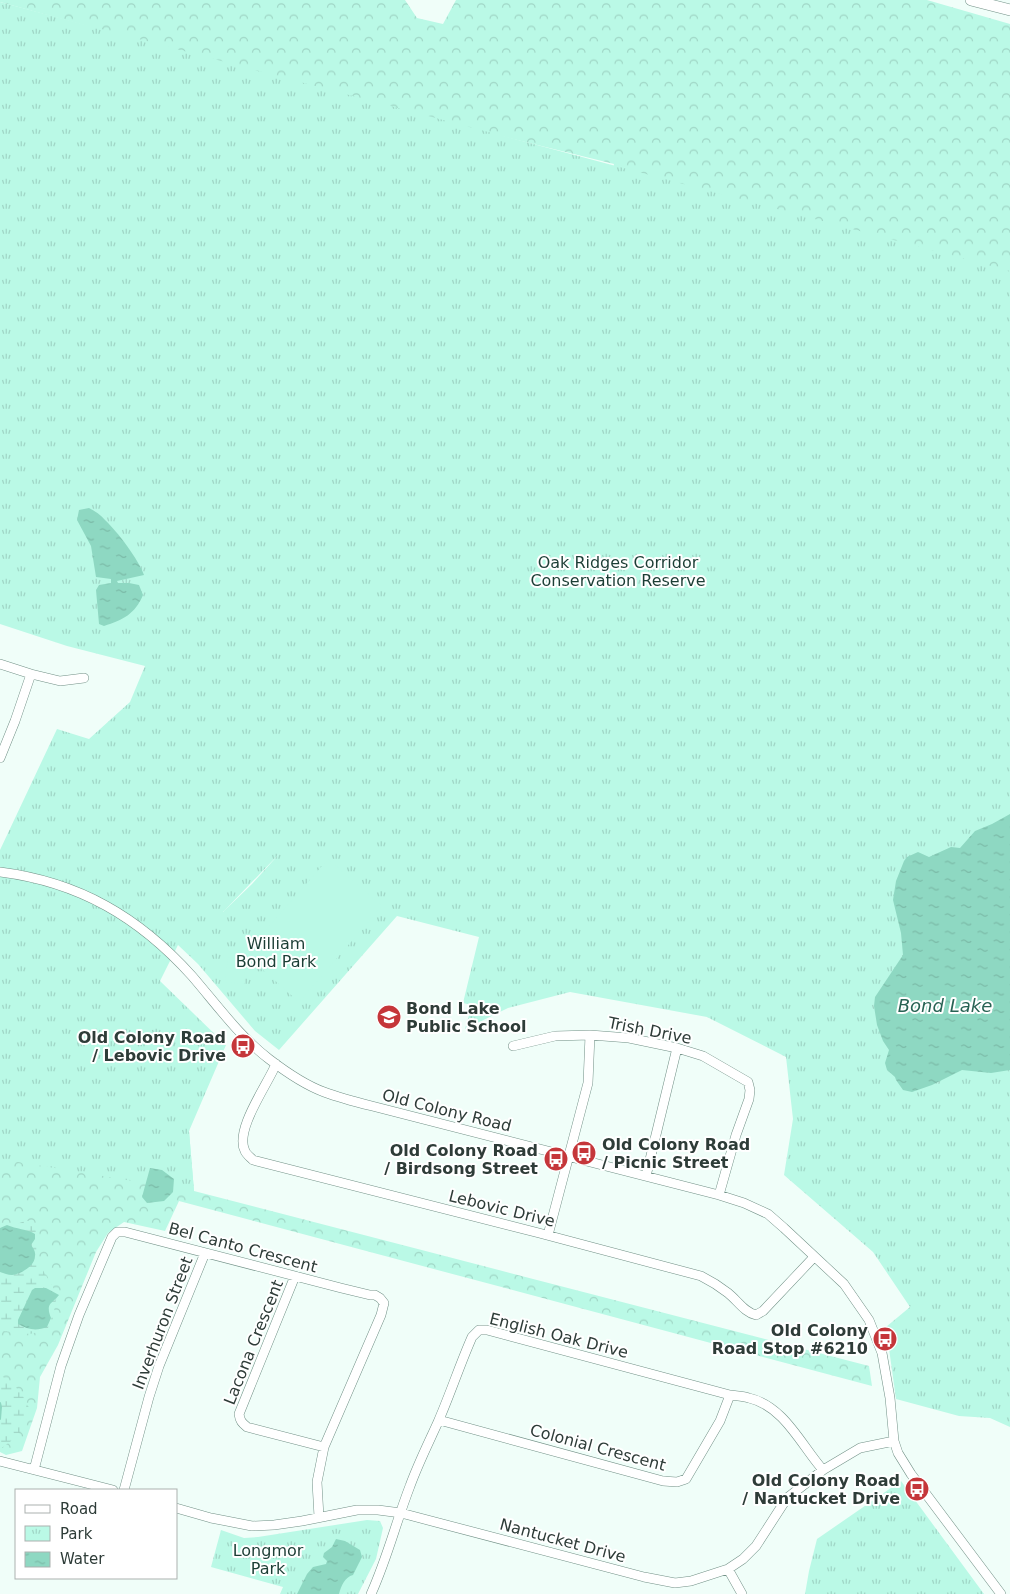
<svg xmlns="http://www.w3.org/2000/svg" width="1010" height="1594" viewBox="0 0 1010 1594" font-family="'DejaVu Sans',sans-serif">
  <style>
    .forest { fill: url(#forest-crowns) }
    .wetland { fill: url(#wetland-marsh) }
    .park { fill: url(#park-tufts); fill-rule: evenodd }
    .pitch { fill: #baf9e6 }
    .water { fill: url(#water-ripples) }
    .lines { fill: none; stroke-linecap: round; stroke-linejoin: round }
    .stream { stroke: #8ed8c2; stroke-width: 2 }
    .minor-casing { stroke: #729187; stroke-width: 10 }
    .major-casing { stroke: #729187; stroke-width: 12 }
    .minor { stroke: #fff; stroke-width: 9 }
    .major { stroke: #fff; stroke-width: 11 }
    .labels { text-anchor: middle; stroke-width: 4; stroke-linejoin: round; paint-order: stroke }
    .park-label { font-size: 16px; fill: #1b3e35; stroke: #fff }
    .poi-label { font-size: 16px; font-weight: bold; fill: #2e3c38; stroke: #fff; text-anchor: end }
    .street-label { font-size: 16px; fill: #2e3c38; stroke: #fff }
    .water-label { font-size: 18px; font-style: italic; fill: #286354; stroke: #fff }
  </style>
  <defs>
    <pattern id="forest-crowns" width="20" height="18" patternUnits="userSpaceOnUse" patternTransform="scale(1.25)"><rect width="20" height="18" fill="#baf9e6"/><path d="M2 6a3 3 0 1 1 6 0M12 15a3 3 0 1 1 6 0" fill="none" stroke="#a0d6c6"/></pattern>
    <pattern id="wetland-marsh" width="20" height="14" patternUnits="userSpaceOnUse" patternTransform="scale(1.25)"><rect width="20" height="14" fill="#baf9e6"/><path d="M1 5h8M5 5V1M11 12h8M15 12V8" fill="none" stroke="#a0d6c6"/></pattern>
    <pattern id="park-tufts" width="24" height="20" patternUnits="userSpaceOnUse" patternTransform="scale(1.25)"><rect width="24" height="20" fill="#baf9e6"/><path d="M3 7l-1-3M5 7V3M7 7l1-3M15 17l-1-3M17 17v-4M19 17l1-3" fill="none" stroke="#a0d6c6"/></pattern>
    <pattern id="water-ripples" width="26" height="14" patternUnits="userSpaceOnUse" patternTransform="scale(1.25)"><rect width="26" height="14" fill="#8ed8c2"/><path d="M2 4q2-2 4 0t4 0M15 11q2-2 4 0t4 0" fill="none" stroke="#7bbaa7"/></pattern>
  </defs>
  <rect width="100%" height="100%" fill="#f0fef9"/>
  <!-- forest -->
  <path class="forest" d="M0 0H405L417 18 443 24 456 0H927L1010 24V274L592 266 614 164 376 105 0 2Z
    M0 963 189 1131 194 1191 869 1366 872 1386 179 1201 165 1231 124 1222 108 1233 96 1252 58 1345 40 1377 37 1408 22 1451 6 1455 0 1452Z"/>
  <!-- wetland -->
  <path class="wetland" d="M25 1221H34L37 1240 38 1262 57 1294 52 1323 46 1330 30 1334 4 1331 0 1319V1230Z
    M0 1375C17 1386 24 1394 31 1413L18 1436 0 1449Z"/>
  <!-- park -->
  <path class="park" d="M0 2 1010 271V1427L990 1418 959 1416 896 1399 886 1327 910 1307 873 1252 784 1175 793 1119 786 1057 707 1017 570 992 508 1008 465 1029 472 1005 463 1003 479 937 397 916 279 1050 255 1031 198 964 178 945 160 981 226 1045 189 1131 194 1191 0 1159V850L57 729 89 739 130 702 145 666 67 646 0 624ZM280 853 252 884 223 912Z
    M901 1481 984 1594H805L809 1571 817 1539Z
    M367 1520 380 1521 383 1528 376 1559 358 1594H280L283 1587 211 1567 221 1530 244 1538 258 1537Z"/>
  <!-- pitch -->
  <path class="pitch" d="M328 859 382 906 299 1002 245 954Z
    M228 957 246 958 244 984 225 982Z"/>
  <!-- water -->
  <path class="water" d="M89 508C95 511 101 515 105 520 117 531 139 560 144 575L117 581 118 583H129L139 585 143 595C135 614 123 620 104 626L99 624 96 590 99 585 111 583V579L96 577 91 546 77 520 79 510Z
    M1010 814V1070L991 1073 962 1070 932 1085 912 1092 903 1090 896 1080 895 1077 887 1070 885 1063 889 1050 883 1041 877 1025 874 1006 875 997 903 955 901 933 893 900 896 881 904 861 907 857 918 852 929 857 951 847 960 848 975 831 992 824Z
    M150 1168 162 1170 174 1179 173 1192 164 1201 147 1203 142 1197Z
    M7 1225C16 1229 27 1229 35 1234V1239L31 1245C33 1248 36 1252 35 1256 35 1266 21 1274 12 1275 8 1275 4 1273 0 1272V1228Z
    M35 1288H46L59 1295C52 1304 45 1303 51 1318L47 1327C37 1331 28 1330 18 1324V1320L32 1290Z
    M336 1539 345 1541 360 1550 362 1557 353 1575C345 1577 341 1586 339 1594H297L307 1574 313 1567 326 1564 327 1561 323 1557 324 1553 332 1547Z"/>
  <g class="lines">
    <!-- stream -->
    <path class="stream" d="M0 1403 1 1407 0 1419"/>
    <defs>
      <path id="minor" d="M0 664 31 674 60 681 84 678
        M0 758 15 721 31 674
        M0 872C79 882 139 917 192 976 217 1005 239 1036 269 1059 286 1072 305 1085 324 1092 340 1098 356 1102 372 1106L719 1195 744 1203 768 1214 784 1228 844 1284 869 1320 882 1353 890 1398 894 1441 898 1453 911 1474 1001 1594
        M513 1046 555 1036 590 1035 629 1038 677 1048 703 1056 748 1082 750 1090 749 1099 736 1135 719 1195
        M276 1064C268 1084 234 1130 245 1151 246 1154 250 1157 253 1160L539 1233 701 1276C711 1281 719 1286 728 1293 738 1301 744 1312 756 1315L763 1311 814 1257
        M646 1176 677 1048
        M548 1235 588 1083 590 1035
        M295 1276 239 1414C240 1421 242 1423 247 1427L324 1447
        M439 1420 663 1481 677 1482 686 1479 720 1421 730 1395
        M0 1461 113 1490
        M34 1470 61 1366 79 1315 112 1237 117 1232H125L341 1288 370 1295H375L380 1298 384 1303 381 1315 324 1447 317 1482 319 1517
        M124 1490 149 1397 159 1366 205 1253
        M176 1508 211 1518 252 1526 274 1525 302 1521 357 1510H378L401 1513 644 1577 675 1583 691 1581 728 1569 743 1559 756 1546 787 1498 823 1470 860 1448 894 1441
        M728 1569 742 1594
        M371 1594C387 1559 396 1522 410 1486 418 1464 428 1444 438 1422 449 1397 458 1370 469 1344L472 1337 479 1330H487L730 1395C736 1396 743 1396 749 1398 784 1406 801 1445 823 1470"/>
      <path id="major" d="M971 0 1010 10"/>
    </defs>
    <!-- minor casing -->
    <use href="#minor" class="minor-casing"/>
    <!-- major casing -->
    <use href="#major" class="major-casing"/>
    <!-- minor -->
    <use href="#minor" class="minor"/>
    <!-- major -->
    <use href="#major" class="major"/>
  </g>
  <!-- icons -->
  <defs>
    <symbol id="school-disc" viewBox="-11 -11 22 22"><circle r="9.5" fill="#c5363a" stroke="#fff"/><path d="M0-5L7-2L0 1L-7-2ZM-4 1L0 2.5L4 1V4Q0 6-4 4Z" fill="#fff"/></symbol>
    <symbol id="bus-disc" viewBox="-11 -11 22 22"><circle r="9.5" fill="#c5363a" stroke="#fff"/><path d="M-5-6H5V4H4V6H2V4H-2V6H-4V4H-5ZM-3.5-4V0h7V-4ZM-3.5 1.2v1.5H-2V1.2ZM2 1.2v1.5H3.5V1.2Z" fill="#fff"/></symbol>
  </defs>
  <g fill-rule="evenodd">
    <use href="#school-disc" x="375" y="1003" width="28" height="28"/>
    <use href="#bus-disc" x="229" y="1032" width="28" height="28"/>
    <use href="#bus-disc" x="570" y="1139" width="28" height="28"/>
    <use href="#bus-disc" x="542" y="1145" width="28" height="28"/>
    <use href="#bus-disc" x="871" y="1325" width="28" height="28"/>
    <use href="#bus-disc" x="903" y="1475" width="28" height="28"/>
  </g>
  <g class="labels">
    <!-- park labels -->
    <g class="park-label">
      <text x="618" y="568">Oak Ridges Corridor<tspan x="618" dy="18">Conservation Reserve</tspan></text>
      <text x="276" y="949">William<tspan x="276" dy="18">Bond Park</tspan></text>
      <text x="268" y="1556">Longmor<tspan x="268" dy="18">Park</tspan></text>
    </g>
    <!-- poi labels -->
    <g class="poi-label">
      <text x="406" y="1014" text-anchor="start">Bond Lake<tspan x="406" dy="18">Public School</tspan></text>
      <text x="226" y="1043">Old Colony Road<tspan x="226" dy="18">/ Lebovic Drive</tspan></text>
      <text x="602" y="1150" text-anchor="start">Old Colony Road<tspan x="602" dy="18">/ Picnic Street</tspan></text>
      <text x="538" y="1156">Old Colony Road<tspan x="538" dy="18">/ Birdsong Street</tspan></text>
      <text x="868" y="1336">Old Colony<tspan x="868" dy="18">Road Stop #6210</tspan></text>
      <text x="900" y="1486">Old Colony Road<tspan x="900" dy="18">/ Nantucket Drive</tspan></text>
    </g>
    <!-- street labels -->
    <g class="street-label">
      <text transform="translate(650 1030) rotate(11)" y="6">Trish Drive</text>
      <text transform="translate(447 1110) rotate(14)" y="6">Old Colony Road</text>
      <text transform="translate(502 1208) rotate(14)" y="6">Lebovic Drive</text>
      <text transform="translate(243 1247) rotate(15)" y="6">Bel Canto Crescent</text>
      <text transform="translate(162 1323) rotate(-69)" y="6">Inverhuron Street</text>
      <text transform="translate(559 1335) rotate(14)" y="6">English Oak Drive</text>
      <text transform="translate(253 1342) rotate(-68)" y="6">Lacona Crescent</text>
      <text transform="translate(598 1447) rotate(15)" y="6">Colonial Crescent</text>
      <text transform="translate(563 1540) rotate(15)" y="6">Nantucket Drive</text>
    </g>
    <!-- water labels -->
    <g class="water-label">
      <text x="945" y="1012">Bond Lake</text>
    </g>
  </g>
  <!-- legend -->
  <rect x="15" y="1489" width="162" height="90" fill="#ffffff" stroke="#abb1af"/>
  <rect x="25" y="1505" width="25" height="8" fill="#ffffff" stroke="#abb1af"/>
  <text x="60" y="1514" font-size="15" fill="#2e3c38">Road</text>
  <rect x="25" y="1526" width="25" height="15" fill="url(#park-tufts)" stroke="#abb1af"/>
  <text x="60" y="1539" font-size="15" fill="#2e3c38">Park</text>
  <rect x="25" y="1552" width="25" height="15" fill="url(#water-ripples)" stroke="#abb1af"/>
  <text x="60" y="1564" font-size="15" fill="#2e3c38">Water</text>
</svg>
